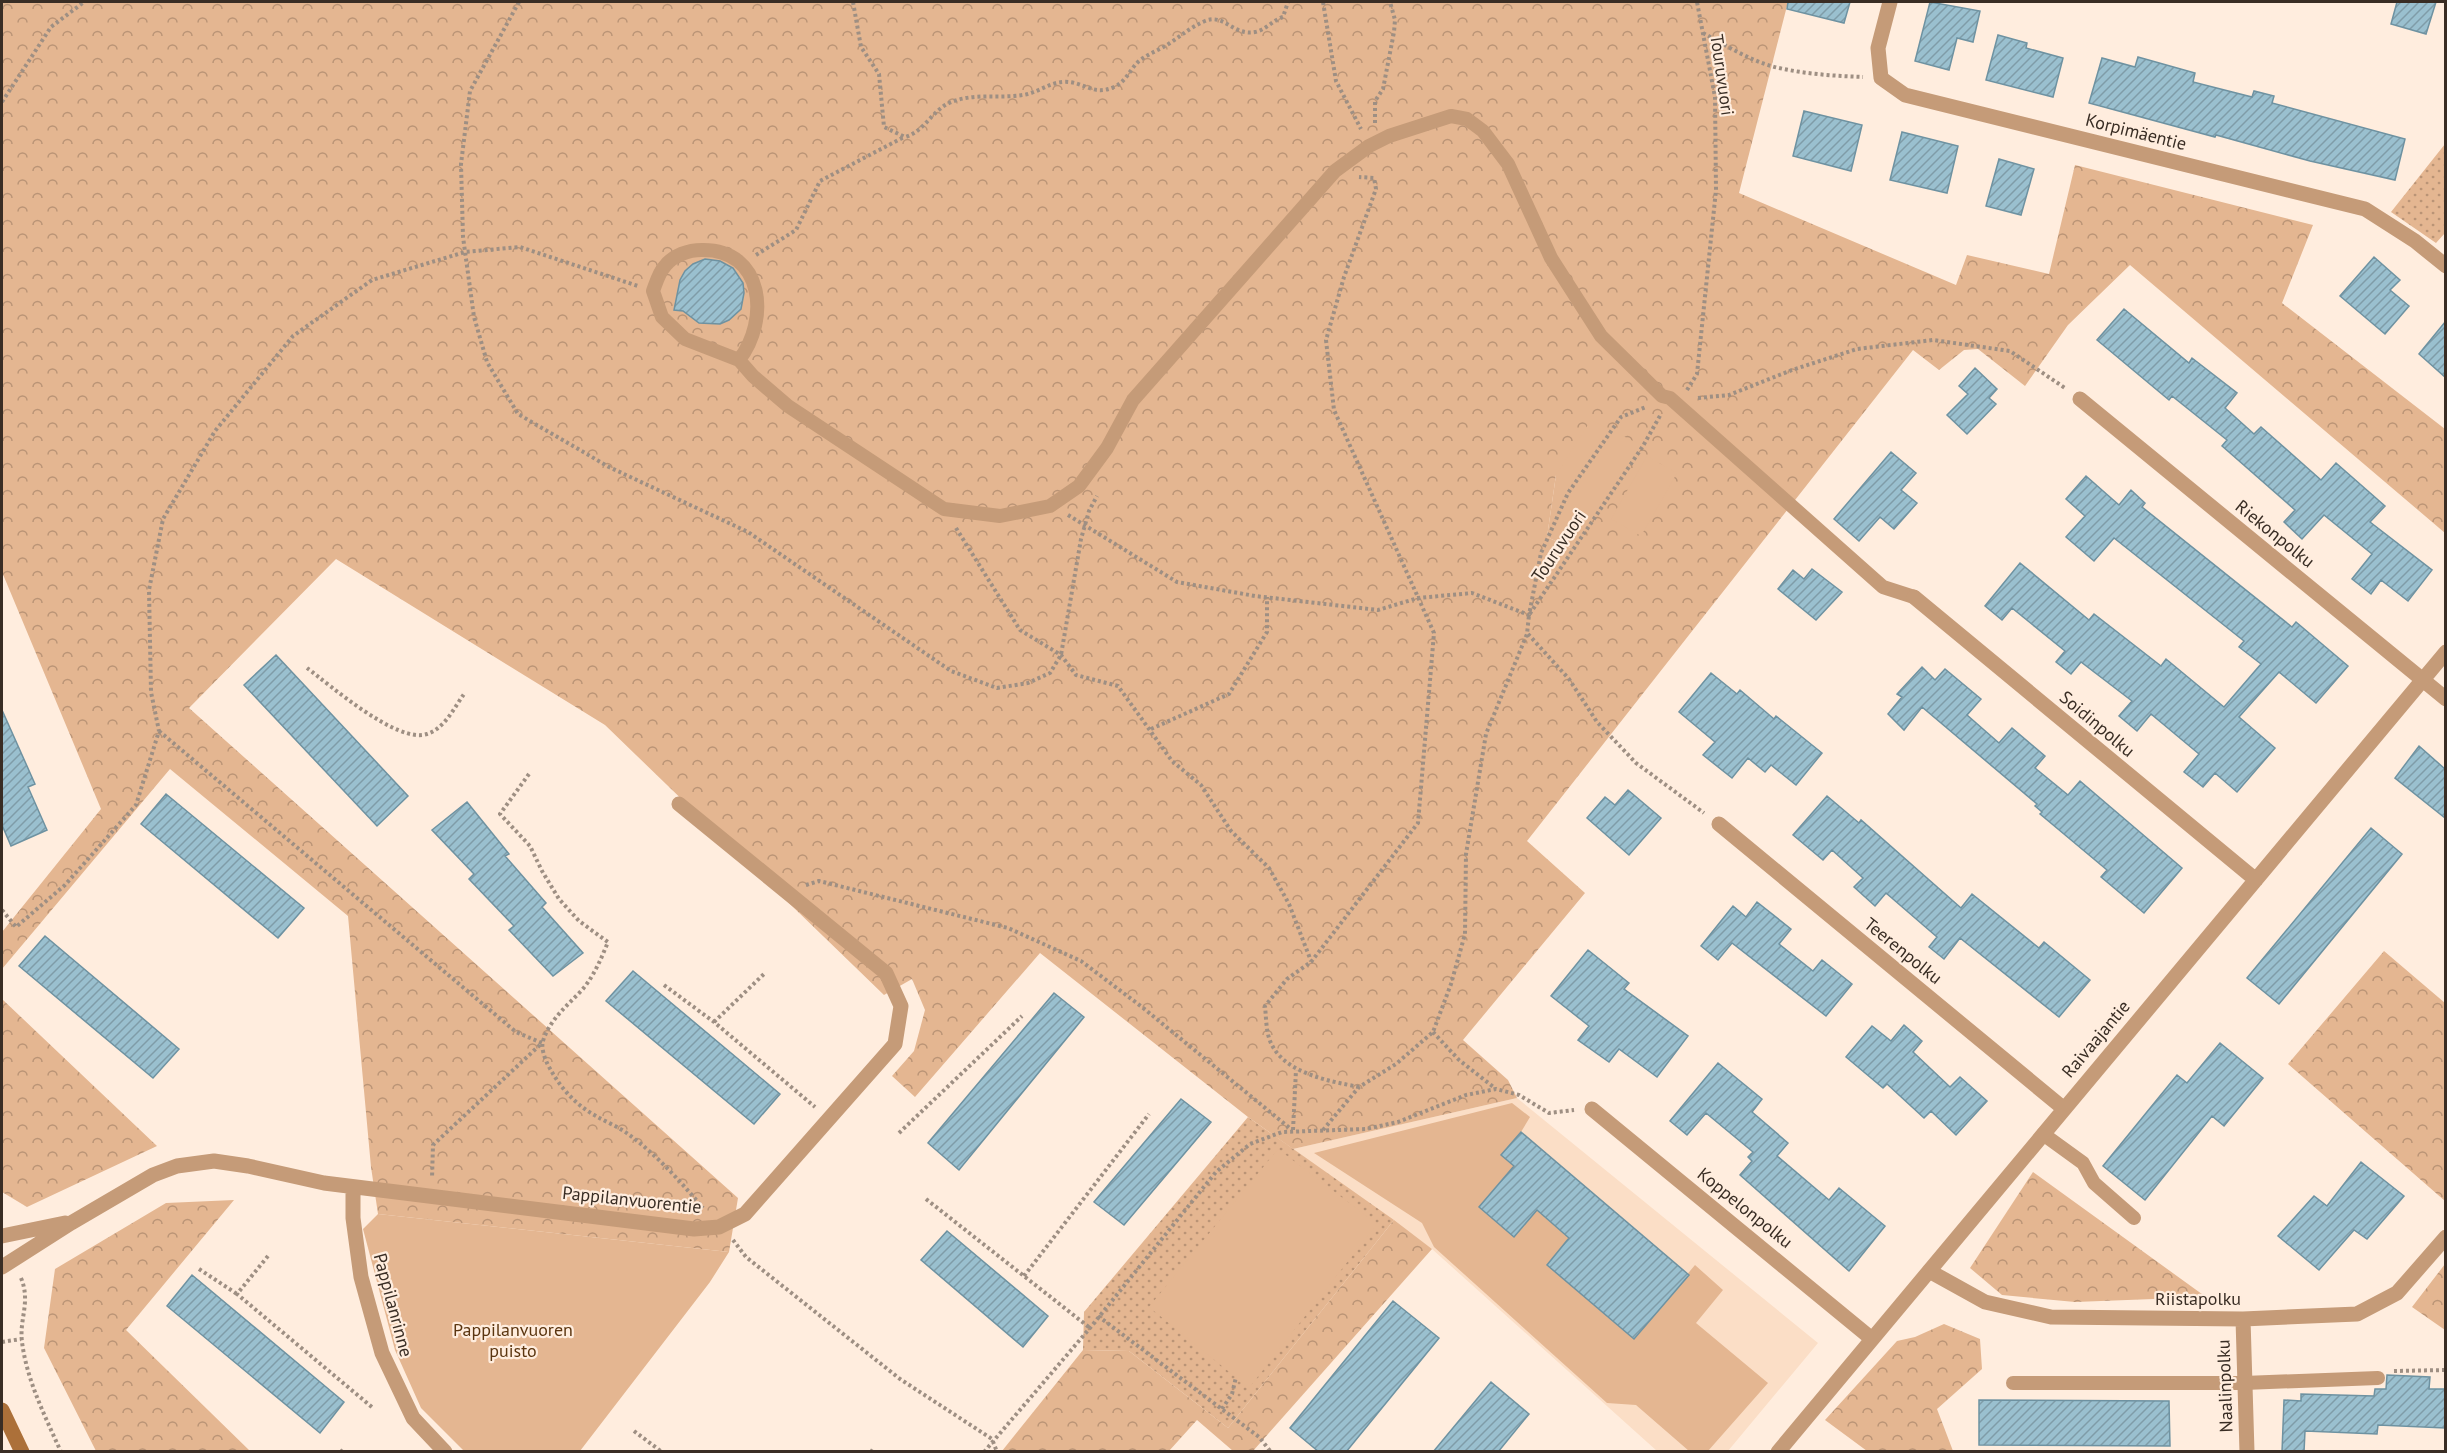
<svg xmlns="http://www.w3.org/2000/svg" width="2447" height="1453" viewBox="0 0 2447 1453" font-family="'PT Sans',sans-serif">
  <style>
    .built { fill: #fbdec6 }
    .grass { fill: url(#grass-dots) }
    .forest { fill: url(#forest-crowns); fill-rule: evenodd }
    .green { fill: #e4b691 }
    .building { fill: url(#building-hatch); stroke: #6e92a1; stroke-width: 1.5 }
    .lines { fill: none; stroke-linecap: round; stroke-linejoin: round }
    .path { stroke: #9e8f83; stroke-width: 4; stroke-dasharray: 3 3; stroke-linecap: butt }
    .lane { stroke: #c59b78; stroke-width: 14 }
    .street { stroke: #c59b78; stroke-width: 15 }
    .secondary { stroke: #ac7039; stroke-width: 15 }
    .labels { text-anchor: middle; stroke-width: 4.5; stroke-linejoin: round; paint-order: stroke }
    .street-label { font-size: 18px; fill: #392d24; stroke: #ffedde }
    .park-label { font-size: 18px; fill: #5b350f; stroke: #ffedde }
  </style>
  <defs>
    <pattern id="grass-dots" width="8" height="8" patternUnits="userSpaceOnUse" patternTransform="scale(1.5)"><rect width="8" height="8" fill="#e4b691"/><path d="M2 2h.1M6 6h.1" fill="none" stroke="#ba9476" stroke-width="1.8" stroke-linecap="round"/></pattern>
    <pattern id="forest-crowns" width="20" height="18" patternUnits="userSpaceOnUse" patternTransform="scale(1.5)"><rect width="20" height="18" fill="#e4b691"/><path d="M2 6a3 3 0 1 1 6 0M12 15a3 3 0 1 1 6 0" fill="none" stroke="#ba9476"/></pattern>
    <pattern id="building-hatch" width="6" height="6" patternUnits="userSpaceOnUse" patternTransform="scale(1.5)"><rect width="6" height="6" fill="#9ac0cf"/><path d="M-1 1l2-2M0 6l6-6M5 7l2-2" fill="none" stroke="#7f9ca8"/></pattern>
  </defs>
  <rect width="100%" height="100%" fill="#ffedde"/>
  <!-- built -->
  <path class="built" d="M1517 1098 1818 1343 1728 1451H1657L1432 1249 1293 1149Z"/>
  <!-- grass -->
  <path class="grass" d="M2445 144V233L2436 243 2391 212Z
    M1248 1117 1394 1220 1228 1428 1129 1351 1083 1350 1084 1312Z"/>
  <!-- forest -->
  <path class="forest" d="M2 2H1788L1739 193 1956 285 1967 255 2049 274 2075 165 2313 225 2282 303 2445 429V533L2130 265 2068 325 2025 386 1978 349 1964 350 1939 370 1913 350 1527 841 1585 893 1463 1040 1508 1080 1517 1098 1293 1149 1248 1117 1040 953 915 1097 892 1076 914 1051 925 1010 912 979 884 995 605 725 336 559 189 708 738 1198 729 1252 378 1214 371 1167 348 916 170 769 2 969V932L101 809 2 572ZM1556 475 1573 549 1547 537Z
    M2384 951 2445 1003V1201L2288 1064Z
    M2 999 157 1146 27 1207 2 1192Z
    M2033 1172 2206 1297 2075 1302 2002 1295 1970 1268Z
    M234 1200 126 1330 250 1451H96L44 1348 55 1269 166 1203Z
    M1394 1220 1432 1249 1253 1451H1233L1197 1420 1169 1451H1002L1083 1350 1129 1351 1228 1428Z
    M2445 1264V1330L2412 1307Z
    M1944 1324 1980 1339 1982 1369 1937 1409 1953 1451H1867L1825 1420 1897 1341 1915 1337Z"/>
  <!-- green -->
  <path class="green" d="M1591 420 1643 446 1573 549 1547 537 1556 475Z
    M1647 456 1677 473 1641 536 1611 519Z
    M1512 1103 1530 1117 1521 1132 1502 1155 1514 1166 1479 1207 1514 1237 1537 1210 1569 1238 1547 1265 1634 1338 1695 1265 1723 1290 1696 1323 1768 1383 1708 1451H1689L1636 1405 1607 1403 1434 1247 1422 1223 1314 1153Z
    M1278 1149 1377 1224 1249 1388 1149 1307Z
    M378 1214 729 1252 710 1282 580 1451H464L421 1408 395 1350 363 1229Z"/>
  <!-- building -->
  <path class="building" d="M1788 2H1850L1844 23 1787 9Z
    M1930 2 1980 11 1973 42 1957 38 1949 70 1915 61Z
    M2397 2H2436L2426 34 2391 24Z
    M1998 35 2027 43 2026 48 2063 58 2053 97 1986 80Z
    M2138 57 2195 73 2193 82 2252 97 2254 91 2274 96 2272 103 2405 139 2395 180 2310 161 2216 135 2215 137 2089 103 2102 58 2135 67Z
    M1804 111 1862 125 1851 171 1793 156Z
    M1902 132 1958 146 1947 193 1890 180Z
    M1999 159 2034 169 2021 215 1986 206Z
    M2374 257 2400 280 2390 290 2409 306 2385 334 2340 296Z
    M705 259 720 261 733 268 743 283 744 293 741 309 729 320 720 324 699 323 683 311 674 310 680 280 685 271 693 264Z
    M2124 309 2189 363 2192 358 2237 393 2225 408 2254 434 2261 427 2321 480 2336 463 2385 506 2370 522 2432 570 2408 601 2381 580 2371 594 2352 579 2372 554 2324 515 2302 539 2284 522 2295 510 2222 446 2227 440 2172 396 2169 400 2097 340Z
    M2445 322V377L2419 354Z
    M1975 368 1997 389 1989 398 1996 404 1967 434 1947 415 1968 394 1959 386Z
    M1891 452 1916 473 1901 490 1917 503 1894 529 1880 517 1859 541 1834 519Z
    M2086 476 2119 505 2131 490 2145 503 2142 507 2292 627 2296 622 2348 666 2316 703 2279 672 2239 717 2275 748 2237 792 2215 773 2203 787 2184 772 2199 754 2151 714 2137 731 2119 716 2132 701 2081 662 2071 674 2056 662 2065 651 2012 608 2002 620 1985 606 2020 563 2089 620 2094 614 2161 666 2166 659 2224 707 2261 664 2239 647 2244 641 2114 538 2094 561 2066 537 2085 516 2066 499Z
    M1812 569 1842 592 1816 620 1778 589 1793 570 1804 579Z
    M276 655 408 796 377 826 244 685Z
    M1922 667 1935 680 1945 669 1981 699 1967 715 1999 743 2012 728 2045 756 2035 768 2068 795 2080 781 2182 868 2144 913 2101 877 2107 870 2040 814 2042 812 2035 806 2037 804 1922 707 1904 730 1888 714 1902 697 1897 694Z
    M1711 673 1737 694 1740 690 1774 719 1776 716 1822 753 1796 785 1771 765 1765 772 1748 758 1732 778 1703 755 1715 742 1679 712Z
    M2 710 35 784 28 787 47 830 11 846 2 825Z
    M2419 746 2445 769V818L2395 778Z
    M1628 790 1661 818 1629 855 1587 818 1605 797 1615 805Z
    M166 794 304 908 278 938 141 824Z
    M1827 796 1859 823 1861 820 1961 908 1972 894 2039 948 2044 942 2090 980 2059 1017 1960 938 1944 959 1929 947 1937 937 1886 893 1875 906 1854 887 1863 878 1832 850 1823 860 1793 835Z
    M467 802 509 854 505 856 546 903 542 907 583 953 553 976 509 930 514 926 469 879 474 874 432 830Z
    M2371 828 2402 854 2279 1004 2247 978Z
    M1757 902 1791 929 1779 944 1813 971 1822 960 1852 984 1826 1016 1732 943 1718 960 1701 946 1733 906 1746 917Z
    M45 936 179 1049 153 1078 19 966Z
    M1588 950 1629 983 1624 989 1688 1036 1657 1077 1619 1049 1609 1062 1578 1040 1589 1026 1551 996Z
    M633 971 780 1094 754 1124 606 1001Z
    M1054 993 1084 1017 959 1170 928 1143Z
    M1904 1025 1922 1041 1913 1052 1950 1087 1960 1077 1987 1101 1956 1135 1931 1111 1924 1118 1887 1084 1883 1088 1846 1057 1872 1026 1891 1041Z
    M2220 1043 2263 1078 2224 1126 2212 1116 2145 1200 2103 1166 2177 1075 2187 1083Z
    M1718 1063 1762 1099 1752 1112 1788 1143 1777 1156 1829 1200 1839 1188 1885 1226 1849 1271 1740 1175 1752 1161 1748 1157 1753 1152 1706 1113 1687 1135 1670 1121Z
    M1181 1099 1211 1122 1124 1225 1094 1202Z
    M1521 1132 1689 1275 1634 1339 1547 1265 1569 1238 1537 1210 1514 1237 1479 1207 1514 1166 1501 1155Z
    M2361 1162 2404 1196 2367 1239 2354 1230 2319 1270 2278 1236 2314 1196 2327 1206Z
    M947 1231 1048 1316 1023 1347 921 1260Z
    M192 1275 344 1402 320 1433 167 1306Z
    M1393 1301 1439 1338 1346 1452H1319L1290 1428Z
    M2387 1375 2430 1377 2429 1389H2445V1428L2378 1425 2377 1434 2305 1431 2304 1452H2282L2284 1400 2301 1401V1394L2374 1396 2375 1389H2386Z
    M1491 1382 1529 1414 1498 1452H1433Z
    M1979 1400 2169 1401 2170 1446 1979 1445Z"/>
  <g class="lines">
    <!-- path -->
    <path class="path" d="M519 2 470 91 461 164 463 237 474 317 487 362 518 414 609 467 748 532 951 671 997 688 1028 683 1050 673 1061 655 1081 539 1089 511 1097 496
      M853 2 861 47 879 74 884 127 905 137C923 132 931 113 947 104 971 92 998 99 1023 95 1037 93 1049 83 1062 82 1083 80 1092 97 1114 87 1126 82 1130 69 1139 61 1149 53 1160 50 1170 43 1182 35 1191 27 1205 21 1224 13 1233 36 1255 32 1266 30 1273 20 1283 17L1288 2
      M1323 2 1336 81 1361 129
      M1703 33C1727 46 1752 62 1779 68 1806 74 1835 76 1863 77
      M2 102 51 27 84 2
      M1375 123V101L1383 89 1394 32 1395 20 1390 2
      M756 255 796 230 820 181 904 137
      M1687 390 1697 374 1716 190 1715 97 1697 2
      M1698 398 1729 395 1792 370 1857 349 1933 340 2010 351 2065 388
      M1068 515 1177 582 1255 596 1378 610 1418 598 1472 593 1529 615 1541 553 1568 493 1621 417 1646 407
      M956 528 1020 630 1061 655 1076 675 1118 686 1172 761 1201 785 1231 831 1269 868 1289 904 1311 961
      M1528 634 1569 679 1597 722 1636 763 1704 813
      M307 668C330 685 397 744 427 734 445 728 454 708 464 694
      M1151 729 1229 694 1267 632V597
      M159 731 516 1032 542 1043 433 1145 432 1178
      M529 774 500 814 530 846 542 871 559 899 579 921 608 942C601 959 594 976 582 990 567 1006 550 1019 543 1041 541 1047 544 1056 547 1063 558 1085 574 1104 596 1116 606 1122 619 1127 628 1134 657 1155 680 1181 703 1208
      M806 885 819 881 1008 928 1081 961 1142 1007 1292 1130
      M2 910 16 927 65 885 136 805 159 731 151 692 149 590 163 519 215 431 293 336 372 280 465 252 520 247 638 286
      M664 985 714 1022 815 1107
      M714 1022 765 973
      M1433 1032 1459 1060 1496 1089
      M1359 1087C1329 1081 1280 1073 1269 1038 1266 1028 1266 1016 1265 1006L1287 979 1311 962 1418 823 1434 633 1334 410 1326 340 1344 277 1376 189 1374 178 1359 177
      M1293 1130 1296 1070
      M1323 1130 1359 1087 1396 1064 1433 1032 1451 984 1465 934 1466 854 1486 734 1527 634 1529 615 1643 446 1661 414
      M899 1133 1022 1016
      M926 1199 1090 1328
      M733 1240 746 1257 900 1379 992 1439 997 1452
      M268 1256 237 1294 373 1408
      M199 1269 237 1294
      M1024 1276 1149 1114
      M21 1278C31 1302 19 1319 22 1342 27 1381 45 1416 61 1452
      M1098 1316 1259 1437 1271 1452
      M2 1342 21 1339
      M2394 1371 2446 1370
      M1222 1409 1232 1394 1236 1377
      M634 1431 662 1452
      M341 1452 344 1448
      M871 1452 873 1449
      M984 1452 1090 1328 1216 1172 1250 1144 1282 1132 1366 1129 1398 1122 1466 1095 1496 1089 1519 1095 1549 1113 1574 1110"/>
    <!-- lane -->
    <path class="lane" d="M739 360 685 339 662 317 653 291C656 283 659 272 665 266 673 255 689 250 702 250 764 249 770 320 739 360L753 376 788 406 944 509 1000 516 1050 506 1079 486 1107 448 1133 400 1335 171 1369 146 1389 136 1451 116 1467 119 1483 131 1508 164 1551 258 1601 336 1662 396 1670 398 1883 587 1914 597
      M2043 1134 2083 1163 2094 1183 2134 1218
      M2013 1383H2244L2378 1378"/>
    <!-- street -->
    <path class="street" d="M1890 2 1878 48 1881 78 1905 95 2365 209 2415 241 2446 266
      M2080 399 2446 699
      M1914 597 2256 880
      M1719 824 2063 1108
      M1592 1109 1872 1339
      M353 1187V1218L361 1277 382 1353 413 1418 445 1452
      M2 1236 65 1223
      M2 1267 71 1223 153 1175 177 1166 214 1161 248 1166 324 1183 694 1229 719 1227 745 1214 895 1044 901 1006 886 973 679 804
      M1929 1271 1985 1302 2051 1317 2243 1319 2357 1314 2397 1293 2446 1237
      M2243 1319 2247 1452
      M1778 1452 2446 652"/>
    <!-- secondary -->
    <path class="secondary" d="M2 1410 22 1452"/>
  </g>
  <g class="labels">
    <!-- street labels -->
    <g class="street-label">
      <text transform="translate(1722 75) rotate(82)" y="6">Touruvuori</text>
      <text transform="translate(2136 132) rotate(14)" y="6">Korpimäentie</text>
      <text transform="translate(2275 534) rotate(39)" y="6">Riekonpolku</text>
      <text transform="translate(1559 546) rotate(-56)" y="6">Touruvuori</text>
      <text transform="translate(2097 724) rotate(40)" y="6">Soidinpolku</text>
      <text transform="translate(1903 951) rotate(39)" y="6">Teerenpolku</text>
      <text transform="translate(2096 1039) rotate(-50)" y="6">Raivaajantie</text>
      <text transform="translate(632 1200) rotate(6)" y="6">Pappilanvuorentie</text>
      <text transform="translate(1745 1208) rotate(39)" y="6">Koppelonpolku</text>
      <text x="2198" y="1305">Riistapolku</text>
      <text transform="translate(393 1305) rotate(75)" y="6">Pappilanrinne</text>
      <text transform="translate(2225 1386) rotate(-92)" y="6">Naalinpolku</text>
    </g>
    <!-- park labels -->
    <g class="park-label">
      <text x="513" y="1336">Pappilanvuoren<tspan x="513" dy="21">puisto</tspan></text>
    </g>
  </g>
  <!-- border -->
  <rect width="2447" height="1453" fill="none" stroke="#392d24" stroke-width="6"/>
</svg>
